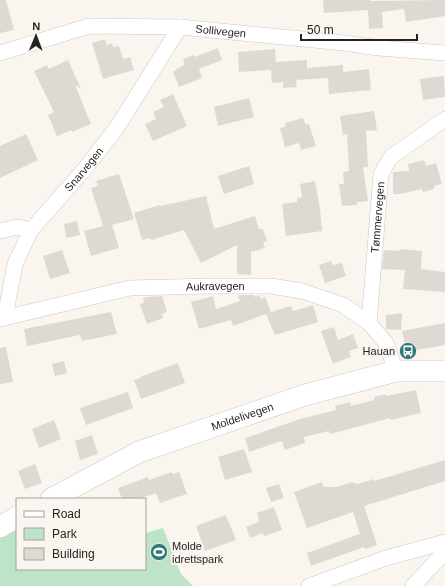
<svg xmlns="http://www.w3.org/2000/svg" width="445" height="586" viewBox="0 0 445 586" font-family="Helvetica,sans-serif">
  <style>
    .green { fill: #bee4c7 }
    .building { fill: #dfd9d3 }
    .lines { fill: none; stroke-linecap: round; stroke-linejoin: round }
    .minor-casing { stroke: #cdc7c1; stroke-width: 16 }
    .secondary-casing { stroke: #cdc7c1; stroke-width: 22 }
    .minor { stroke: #fff; stroke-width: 15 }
    .secondary { stroke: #fff; stroke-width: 21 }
    .labels { text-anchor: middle; stroke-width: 4; stroke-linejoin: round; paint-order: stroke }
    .street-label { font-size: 11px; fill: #252321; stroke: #fbf5ef }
    .poi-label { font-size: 11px; fill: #252321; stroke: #fbf5ef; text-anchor: end }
  </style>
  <rect width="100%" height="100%" fill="#fbf5ef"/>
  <!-- green -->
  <path class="green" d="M17 524V569H145V533L163 528 181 574 193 586H0V534Z"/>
  <!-- building -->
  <path class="building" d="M0 0H6L14 30 0 33Z
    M323 0H370V1L445 0V16L406 22 404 9 382 12 383 28 369 29 368 10 324 13Z
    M105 39 107 45 112 43 113 47 119 46 123 59 130 57 134 70 103 79 92 43Z
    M218 48 222 60 199 69 202 78 179 87 173 72 177 70 176 69 185 65 183 59 194 55 195 57Z
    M275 49 276 62 307 60V68L343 65V72L369 69 371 90 329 94 328 78 296 80 297 87 283 88V82L272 83 271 70 239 72 238 52Z
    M68 60 81 89 75 85 91 124 72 132V130L57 136 48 115 54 112 34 71 47 65 49 69Z
    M444 76 445 97 423 100 420 79Z
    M173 94 187 126 153 141 145 124 156 119 153 112 164 107 160 100Z
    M249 98 254 117 218 126 214 107Z
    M374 111 377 130 366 131 368 167H363L368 201 357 202V205L342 206 339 184H344L343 172 349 171 347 134 343 135 340 116Z
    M303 118 306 125 309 124 316 146 301 150 299 143 285 147 280 128 286 126 285 123Z
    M26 134 38 160 0 178V146Z
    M424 160 426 166 436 163 442 184 434 186V189L423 192 422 189 400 194H393V172L409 171 408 164Z
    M249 166 254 184 224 194 218 176Z
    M119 174 134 219 112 225 119 248 91 256 84 231 103 226 91 188 98 186 96 181Z
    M315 181 320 209 322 231 286 236 282 204 297 202V198L302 197 300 184Z
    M206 196 214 229 255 216 259 229H263L267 241 263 242 265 248 251 252V275L237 274V245L201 263 184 230 151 240 150 238 142 240 134 213 160 205 161 206Z
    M77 221 80 235 66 238 64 224Z
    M400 249 422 251 421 269 445 272V292L403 289 405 270 382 269 384 250 399 251Z
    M62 250 70 273 50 279 43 256Z
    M331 261 332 265 342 263 346 276 325 283 319 265Z
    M241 295H254L255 297 260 295 261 299 265 297 271 312 291 306 293 311 313 305 318 322 275 335 266 314 233 326 231 320 199 329 191 302 213 296 216 309 240 301 238 296Z
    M162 296 167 312 162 314 163 318 147 324 140 304 144 303 143 298 147 297Z
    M111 312 117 334 82 341 80 335 27 346 24 329Z
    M402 313 401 330 386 329V315Z
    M445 323V345L407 352 402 331Z
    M334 327 338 340 353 334 358 348 349 351 351 357 333 364 321 331Z
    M6 347 13 382 0 384V348Z
    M64 361 67 373 55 376 52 364Z
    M178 363 185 383 141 399 134 380 141 378 140 377Z
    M416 390 421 413 390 420V418L330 434 329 431 304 437 305 443 285 450 282 441 249 452 245 438 300 419 336 410 335 406 350 402 351 406 374 400V397L386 394V396Z
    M128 392 133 408 86 425 80 408Z
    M54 420 61 439 39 448 32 429Z
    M92 435 98 454 80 460 75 441Z
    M244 449 252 472 225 480 218 457Z
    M445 460V481L364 506 377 545 365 549 364 547 311 566 307 553 360 534 353 512 307 528 294 492 322 482 324 487H336L353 482 354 484 357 483 358 484 373 479 374 481Z
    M35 464 42 483 25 489 18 471Z
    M172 472 173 474 179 472 187 494 160 503 156 493 138 499H122L118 488 148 477 149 480Z
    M279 484 284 498 271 502 266 488Z
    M274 507 282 530 264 536 263 533 250 538 246 527 259 522 258 520 259 519 257 513Z
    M226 515 236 540 205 551 196 526Z"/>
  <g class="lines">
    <defs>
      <g id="minor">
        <path id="s1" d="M0 53 89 26 180 27 344 43 379 48 445 53"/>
        <path d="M0 231 18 227 31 230"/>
        <path id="s2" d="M5 317 15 264 31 230 83 171 116 129 180 27"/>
        <path id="s3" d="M0 319 130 288 210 286H271L302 291 343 305 369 323 386 343 396 371"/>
        <path id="s4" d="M369 323 381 174 391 157 445 119"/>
        <path d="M309 586 386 558 445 542"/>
        <path d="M413 586 445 552"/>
      </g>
      <g id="secondary">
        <path id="s5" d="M51 499 139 452 305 395 396 371H445"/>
        <path d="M0 527 17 517"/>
      </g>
    </defs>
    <!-- minor casing -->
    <use href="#minor" class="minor-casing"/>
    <!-- secondary casing -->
    <use href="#secondary" class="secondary-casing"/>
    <!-- minor -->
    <use href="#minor" class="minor"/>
    <!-- secondary -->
    <use href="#secondary" class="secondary"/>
  </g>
  <!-- icons -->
  <defs>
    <symbol id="bus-disc" viewBox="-11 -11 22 22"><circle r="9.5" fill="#307976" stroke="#fbf5ef"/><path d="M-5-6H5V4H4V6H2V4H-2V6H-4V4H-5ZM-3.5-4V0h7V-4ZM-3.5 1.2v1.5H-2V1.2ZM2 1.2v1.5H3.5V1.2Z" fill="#fff"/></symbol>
    <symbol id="stadium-disc" viewBox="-11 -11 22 22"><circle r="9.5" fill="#307976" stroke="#fbf5ef"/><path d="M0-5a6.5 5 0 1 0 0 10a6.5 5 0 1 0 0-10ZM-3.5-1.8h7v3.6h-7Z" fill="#fff"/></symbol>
  </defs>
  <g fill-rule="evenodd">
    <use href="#bus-disc" x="398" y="341" width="20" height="20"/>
    <use href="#stadium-disc" x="149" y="542" width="20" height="20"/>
  </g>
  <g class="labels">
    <!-- street labels -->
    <g class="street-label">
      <text dy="4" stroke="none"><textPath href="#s1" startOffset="225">Sollivegen</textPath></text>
      <text dy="4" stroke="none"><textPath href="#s2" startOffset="172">Snarvegen</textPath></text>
      <text dy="4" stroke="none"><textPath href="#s4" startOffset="106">Tømmervegen</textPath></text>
      <text dy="4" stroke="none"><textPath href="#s3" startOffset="219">Aukravegen</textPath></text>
      <text dy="4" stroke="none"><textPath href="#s5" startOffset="209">Moldelivegen</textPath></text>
    </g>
    <!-- poi labels -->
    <g class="poi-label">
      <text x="395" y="355">Hauan</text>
      <text x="172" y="550" text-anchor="start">Molde<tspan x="172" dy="13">idrettspark</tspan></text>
    </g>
  </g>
  <!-- legend -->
  <rect x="16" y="498" width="130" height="72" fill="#fbf5ef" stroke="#a5a19d"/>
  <rect x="24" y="511" width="20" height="6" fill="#ffffff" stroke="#a5a19d"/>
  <text x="52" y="518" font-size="12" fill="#252321">Road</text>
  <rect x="24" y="528" width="20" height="12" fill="#bee4c7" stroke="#a5a19d"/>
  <text x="52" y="538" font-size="12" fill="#252321">Park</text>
  <rect x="24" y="548" width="20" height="12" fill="#dfd9d3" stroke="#a5a19d"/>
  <text x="52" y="558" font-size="12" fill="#252321">Building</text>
  <!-- north arrow -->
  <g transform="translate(36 36) rotate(1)" stroke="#fbf5ef" stroke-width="3" paint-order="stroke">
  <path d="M0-3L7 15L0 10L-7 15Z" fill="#252321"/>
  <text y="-6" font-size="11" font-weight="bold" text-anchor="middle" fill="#252321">N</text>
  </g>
  <!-- scale -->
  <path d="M301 34v6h116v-6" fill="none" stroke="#252321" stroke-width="2"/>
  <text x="307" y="34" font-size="12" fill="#252321" stroke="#fbf5ef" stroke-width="3" paint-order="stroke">50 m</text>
</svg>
